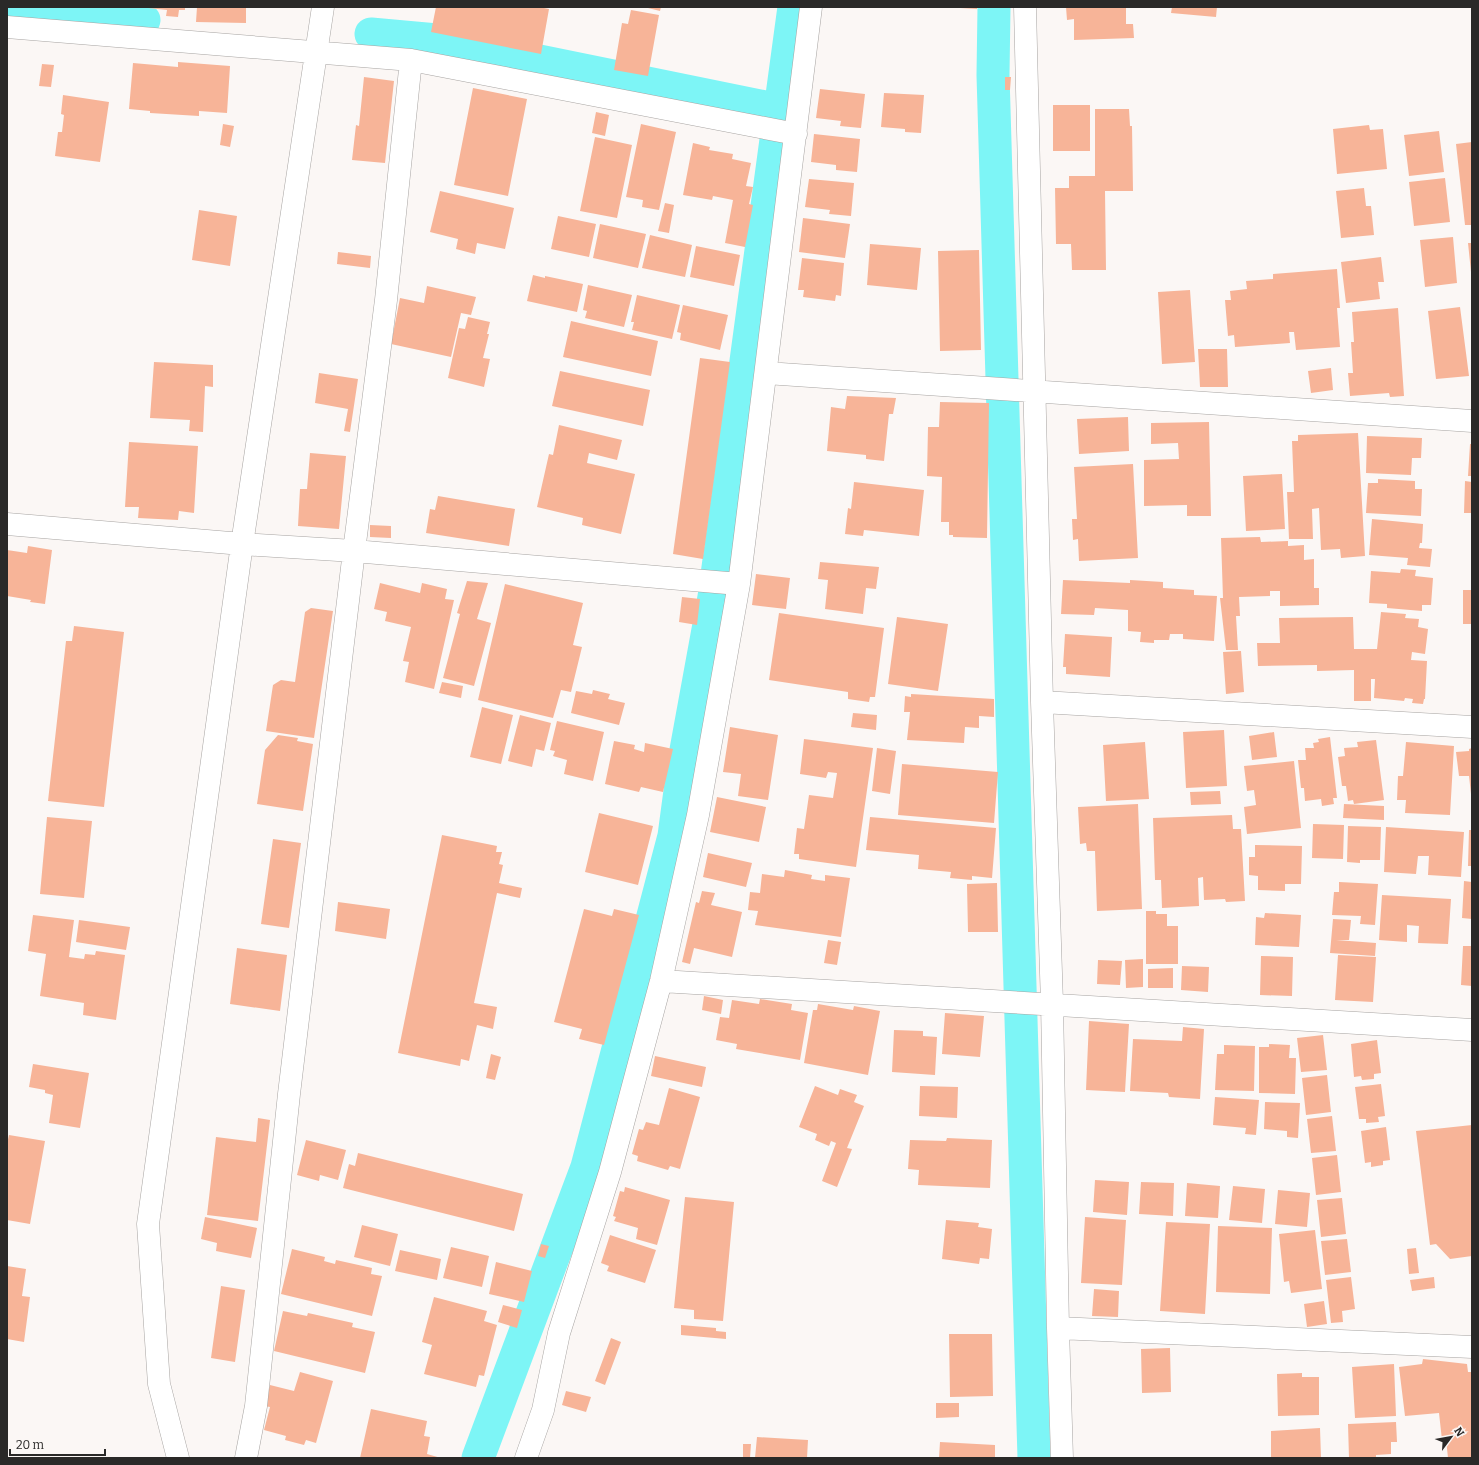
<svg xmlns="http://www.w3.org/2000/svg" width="1479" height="1465" viewBox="0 0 1479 1465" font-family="Bitter,serif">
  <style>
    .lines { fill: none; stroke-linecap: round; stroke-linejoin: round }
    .canal { stroke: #7df5f6; stroke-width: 33 }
    .building { fill: #f7b498 }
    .minor-casing { stroke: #a7a4a2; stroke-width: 23 }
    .minor { stroke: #fff; stroke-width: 22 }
  </style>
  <rect width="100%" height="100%" fill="#fbf7f5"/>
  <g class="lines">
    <!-- canal -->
    <path class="canal" d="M994 7 993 75 1034 1458
      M7 10 144 20
      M371 34 437 40 780 110
      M478 1458 587 1167 674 836 684 761 714 597 794 7"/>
  </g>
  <!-- building -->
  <path class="building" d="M148 7H185V10H179L178 17 166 16 167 10 148 8Z
    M197 7H246V23L196 22Z
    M436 7H539L549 9 541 54 431 32Z
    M644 7H661L660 11Z
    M960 7H977V9L960 8Z
    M1066 7H1126V24H1133L1134 38 1074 40V19L1067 20Z
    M1172 7H1217L1216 17 1171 13Z
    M631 10 659 15 648 76 614 70 622 23 628 24Z
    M178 62 230 66 227 113 199 111V116L150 113V111L129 109 133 63 178 67Z
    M42 64 54 65 51 87 39 86Z
    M364 77 394 81 385 163 352 160 356 125 359 126Z
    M1005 77H1011L1010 90H1005Z
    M473 88 527 99 508 196 454 185Z
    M820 89 865 94 861 128 840 126 841 121 816 118Z
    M884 93 924 95 921 133 905 132V129L881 127Z
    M63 95 109 102 100 162 55 156 58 132H62L64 115 61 114Z
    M1053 105H1090V151H1053Z
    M1095 109H1129L1130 126H1132L1133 191H1105L1106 270H1072L1071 244H1056L1055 188H1069V176H1095Z
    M596 112 609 115 605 136 592 133Z
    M223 124 234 126 230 147 220 145Z
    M641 124 676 132 659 210 642 207 643 200 626 197Z
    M1369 125 1370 130 1383 129 1387 169 1337 174 1333 129Z
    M1439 131 1444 172 1409 176 1404 135Z
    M814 134 860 139 857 172 836 170V165L811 162Z
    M595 137 632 145 617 218 580 211Z
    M1472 142V225H1465L1456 144Z
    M693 143 710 147 709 150 733 154 732 159 751 163 746 186 753 187 749 204 753 205 745 247 725 243 733 200 713 196 712 200 683 195Z
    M1445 178 1450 222 1414 226 1409 182Z
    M809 179 854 183 851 216 829 214 830 210 805 207Z
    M1364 188 1366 206H1371L1374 235 1341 238 1336 191Z
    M440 191 514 208 505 249 477 243 475 254 456 249 458 239 430 232Z
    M665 203 674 205 669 233 658 231Z
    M199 210 237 216 230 266 192 260Z
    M558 216 596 224 589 257 551 249Z
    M803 218 850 224 845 258 799 252Z
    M600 224 646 234 638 268 593 258Z
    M650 235 692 245 685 277 642 268Z
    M1453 237 1457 283 1425 287 1420 240Z
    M1468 243H1472V271L1471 272Z
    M870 244 921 248 917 290 867 285Z
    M696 246 740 255 734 286 690 277Z
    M979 250 981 350 940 351 938 251Z
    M338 252 371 256 370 268 337 264Z
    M1381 257 1384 282H1378L1380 299 1346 303 1341 262Z
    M802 258 844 263 841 296 836 295 835 301 803 297 804 290H798Z
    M1337 269 1340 308H1337L1340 347 1296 350 1294 332H1289L1290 343 1235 347 1234 335 1228 336 1225 300H1231L1230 291 1247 289 1246 281 1273 279V274Z
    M533 275 545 278V276L583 284 577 312 527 301Z
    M588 285 632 295 624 327 585 318 587 311 583 310Z
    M427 286 476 297 471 315 461 313 451 357 391 344 400 298 424 303Z
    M1190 290 1195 362 1162 364 1158 292Z
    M637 295 680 305 672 339 632 330 634 322H631Z
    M683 305 728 315 720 350 680 340 681 333 677 332Z
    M1460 307 1469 376 1436 379 1428 311Z
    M1398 308 1404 396 1390 397 1389 393 1350 396 1348 373H1353L1351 342H1354L1352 312Z
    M468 317 490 322 487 334H489L483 358 490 359 484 387 448 378 459 328 465 329Z
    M571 321 658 341 651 376 563 357Z
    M1198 349H1227L1228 387H1200Z
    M700 358 730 362 703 559 673 554Z
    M154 362 213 365V387L205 386 203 432 189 431 190 420 150 418Z
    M1331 368 1333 390 1311 393 1308 371Z
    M560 371 650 390 643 426 552 406Z
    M319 373 358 379 350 432 344 431 348 409 315 403Z
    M847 396 896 398 893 414H889L884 461 866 459V455L827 451 831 407 845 409Z
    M940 402 989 403 987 538 953 537V535H949V522H941L942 477 927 476 928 427H939Z
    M1128 417 1129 451 1079 454 1077 419Z
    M1209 422 1211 516H1187V505L1144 506V460L1179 459 1178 443 1151 444V423Z
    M559 425 622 440 617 460 589 453 587 463 635 474 621 534 582 525 583 518 537 507 549 454 553 455Z
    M1358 433 1365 556 1341 558 1340 549 1321 550 1319 508 1312 509 1313 539H1289L1287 492H1294L1292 441H1298V435Z
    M1367 436 1422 438 1421 458H1412L1411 475 1366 473Z
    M129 442 198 446 194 513 179 511 178 520 138 518 139 507H125Z
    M1470 444H1472V476H1468Z
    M310 453 346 456 339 529 298 526 300 489H307Z
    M1133 464 1138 558 1079 561 1078 539 1073 540 1072 519H1077L1074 467Z
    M1282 474 1285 529 1246 531 1243 476Z
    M1378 479 1415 481V489H1422L1421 516 1366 513 1368 483H1378Z
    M1465 481 1472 482V513H1464Z
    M854 482 924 490 919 536 864 530 863 536 845 534 848 508 851 509Z
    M438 496 515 509 509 546 426 533 430 509 435 510Z
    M1372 519 1423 524 1422 543H1420L1419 548 1432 549 1430 567 1407 565 1408 558 1369 555Z
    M370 525 391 526V538L370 537Z
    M1260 537 1261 542 1288 541V546L1304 545V560L1314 559V588H1319V605L1280 606V591H1270V596L1239 597 1240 616H1236L1238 650H1226L1220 598H1223L1221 538Z
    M28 546 52 550 45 604 30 602 31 600 7 596V550L27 553Z
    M820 562 879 567 876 589 866 588 863 614 825 609 828 580 818 579Z
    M1401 569 1416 570 1415 576 1433 578 1431 605H1422V611L1387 608V604L1369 603 1371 571 1400 573Z
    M756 574 790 578 786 609 752 605Z
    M1063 580 1130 583V580L1163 582V588L1194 590V595L1217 596 1214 641 1183 639V634H1170L1169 640H1154V643L1140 642 1141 632 1128 631V610L1095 608 1094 615 1061 614Z
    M467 581 488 583 477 619 491 623 474 686 443 678 460 614 457 613Z
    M380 583 420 593 422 583 447 589 445 599 454 600 434 689 405 682 409 662 403 661 411 627 385 621 387 612 374 609Z
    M505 584 583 603 573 645 582 647 571 692 561 690 553 718 478 700Z
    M1463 590H1472V624H1463Z
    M682 597 700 599 697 625 679 622Z
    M311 608 333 611 314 738 266 731 273 685 281 680 295 682 305 612Z
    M1381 612 1406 614 1405 618 1419 619 1418 627 1428 629 1425 654 1412 652 1411 660 1427 661 1425 699H1424L1423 704 1412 703 1413 699 1405 698 1404 701 1374 698 1375 679H1371V701H1354V670L1317 671V665L1258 666 1257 643H1280L1279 618 1353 617 1354 649H1377Z
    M779 613 884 628 875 697H870L869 702 848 699V692L769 680Z
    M897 617 948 624 938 691 888 684Z
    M74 626 124 632 104 807 48 801 66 641H72Z
    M1065 634 1112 637 1110 677 1066 674V667H1063Z
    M1241 651 1244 692 1226 694 1223 652Z
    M442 682 463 686 461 698 439 693Z
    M593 690 610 694 608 699 625 703 619 725 571 713 576 691 592 694Z
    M911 694 994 699V717L979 716V728L965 727 964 743 907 740 910 712H904L905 696 911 697Z
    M482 707 513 715 501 764 470 757Z
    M853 713 877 715 876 730 851 727Z
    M520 715 551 723 544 751 536 749 532 767 508 761Z
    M557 721 604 732 593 781 564 774 567 760 553 756 555 751 550 750Z
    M730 727 778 735 768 800 738 796 741 774 723 772Z
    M1224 730 1227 786 1186 788 1183 732Z
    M1274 732 1277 757 1252 760 1249 736Z
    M278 735 298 738 297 741 313 744 303 811 257 804 265 750Z
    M1330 737 1337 798H1333L1334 804 1322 806 1321 799 1305 801 1304 788H1301L1298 760H1306L1305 748H1314L1313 743 1319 742 1318 739Z
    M804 739 873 748 856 867 799 859V854H794L797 828 804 829 809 795 833 798 837 773 828 772 826 778 800 774Z
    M1376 740 1384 800 1354 804 1353 800 1348 801 1346 786H1342L1338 757 1345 756 1344 748 1358 747 1357 742Z
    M614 741 635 745 634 749 644 752 645 743 673 749 663 792 641 787 639 792 605 784Z
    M1145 742 1149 799 1106 801 1103 745Z
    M1406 742 1454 746 1450 815 1405 813 1406 800H1397L1398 776H1403Z
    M877 748 896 751 890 794 872 791Z
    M1472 748V794H1471L1469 776H1459L1456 752 1469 751V749Z
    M1294 761 1301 828 1247 834 1244 807 1256 805 1254 790 1247 791 1244 766Z
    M902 764 998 772 994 823 898 815Z
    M1220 791 1221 804 1191 805 1190 792Z
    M717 797 766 807 759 842 710 832Z
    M1138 804 1142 909 1097 911 1095 851H1087L1086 843 1080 844 1078 807Z
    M1344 804 1384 806V820L1343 818Z
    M599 813 653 826 638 885 585 872Z
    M1232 815 1233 829H1241L1245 901 1226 902 1225 899 1204 900 1203 877 1198 878 1199 906 1162 908 1161 880H1155L1153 818Z
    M47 817 92 821 84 898 40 894Z
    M870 817 996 828 992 878 972 876V880L950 878 951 872 918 869 919 855 866 850Z
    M1313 824 1344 825 1343 859 1312 858Z
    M1348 826 1381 827 1380 860H1360V863L1347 862Z
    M1386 827 1464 832 1461 877 1428 875 1429 856H1418L1416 874 1384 872Z
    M1469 830H1472V866H1468Z
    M442 835 497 846 496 852H502L499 864 503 865 499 883 522 888 520 898 497 893 474 1003 497 1007 493 1029 477 1025 469 1061 461 1059 460 1066 398 1053Z
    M273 839 301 843 289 928 261 924Z
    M1255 845 1302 846 1301 884H1285V891L1258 890V876L1249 875V857H1255Z
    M708 853 752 863 746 887 703 877Z
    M785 870 812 875 811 879 825 881V875L850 878 841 937 755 925 758 911 748 910 750 892 760 893 762 874 784 877Z
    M1464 881 1472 882V919L1462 918Z
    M1339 882 1378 884 1375 925 1360 924 1361 916 1332 915 1334 892H1339Z
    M997 883 998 932H968L967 884Z
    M702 891 715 893 711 905 742 912 732 957 694 948 690 964 682 962 696 902 699 903Z
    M1382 895 1451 899 1448 944 1418 943 1419 926 1407 925V942L1379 940Z
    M338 902 390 909 386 939 335 931Z
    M584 909 612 916 614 909 639 915 604 1045 579 1039 582 1029 554 1022Z
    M1146 911H1156V914H1167V926H1178V964H1146Z
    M1265 913 1301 915 1299 947 1255 945 1256 917 1264 918Z
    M33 915 74 920 69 957 84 959 85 954 95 955 96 951 125 955 116 1020 83 1015 84 1003 40 996 46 954 28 951Z
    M1333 919 1351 920 1349 940H1336L1376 943 1375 956 1330 953Z
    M79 920 130 927 126 950 76 942Z
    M828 940 841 942 837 965 824 963Z
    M1463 946H1472V986L1461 985Z
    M237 948 287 955 280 1011 230 1004Z
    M1338 955 1376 957 1373 1002 1335 1000Z
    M1261 956 1293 957 1292 996 1260 995Z
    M1143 959V987L1126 988 1125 960Z
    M1098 960 1122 961 1120 985 1097 984Z
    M1182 966 1209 967 1208 992 1181 990Z
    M1173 968V988H1148V969Z
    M704 996 723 1000 721 1014 702 1010Z
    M760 999 792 1004 791 1010 808 1013 800 1060 736 1049 737 1044 716 1040 720 1017 729 1018 732 1000 759 1004Z
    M818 1004 853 1010 854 1006 880 1011 868 1075 804 1063 813 1010H817Z
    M945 1013 984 1016 980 1057 942 1054Z
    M1089 1021 1129 1024 1125 1092 1086 1090Z
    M1183 1027 1204 1029 1200 1099 1169 1097 1168 1093 1130 1091 1133 1039 1182 1041Z
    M894 1030 923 1031V1036L937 1037 935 1075 892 1072Z
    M1323 1035 1327 1070 1301 1072 1297 1038Z
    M1377 1040 1381 1073 1374 1074V1079L1362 1080 1361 1076 1354 1077 1351 1044Z
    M1269 1044 1290 1045 1289 1058H1296L1295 1094 1259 1093V1047H1269Z
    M1224 1045 1255 1046 1254 1091 1215 1090 1217 1054H1224Z
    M491 1054 501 1057 495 1080 486 1078Z
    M655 1056 706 1067 702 1087 651 1076Z
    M33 1064 89 1073 80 1128 49 1123 53 1095 45 1093V1090L29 1087Z
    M1327 1075 1331 1112 1306 1115 1302 1078Z
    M1381 1084 1385 1116 1378 1117 1379 1122 1366 1123V1119H1359L1355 1087Z
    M815 1086 838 1095 840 1089 857 1095 854 1102 864 1106 847 1148 852 1149 837 1187 822 1181 836 1143 831 1141 829 1146 815 1140 817 1134 799 1127Z
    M920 1086 958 1087 957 1118 919 1116Z
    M669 1088 700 1097 680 1169 670 1166 668 1170 637 1161 638 1156 632 1154 639 1129 643 1130 646 1122 659 1125Z
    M1215 1097 1259 1100 1256 1135 1245 1134 1246 1128 1213 1125Z
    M1265 1102 1300 1103 1298 1138 1287 1137V1131L1264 1129Z
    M1332 1116 1336 1151 1311 1153 1307 1119Z
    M258 1118 270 1120 258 1221 207 1215 216 1137 256 1142Z
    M1472 1125V1256L1450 1259 1436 1244 1430 1245 1416 1131Z
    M1386 1127 1390 1160 1383 1161V1165L1371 1167V1162L1365 1163 1361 1131Z
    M9 1135 45 1141 30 1224 7 1220V1144Z
    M947 1138 992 1140 990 1188 918 1185 919 1170 908 1169 910 1140 946 1141Z
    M306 1140 346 1150 338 1180 320 1175 319 1181 297 1175Z
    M358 1153 523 1194 514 1231 343 1188 349 1164 355 1166Z
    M1337 1155 1341 1192 1316 1195 1312 1158Z
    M1095 1180 1129 1182 1127 1215 1093 1212Z
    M1141 1182 1174 1183 1173 1216 1139 1214Z
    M1187 1183 1220 1186 1218 1218 1185 1216Z
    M1233 1186 1265 1189 1262 1223 1229 1220Z
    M625 1187 670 1200 657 1245 636 1239 638 1228 614 1221 616 1217 613 1216 620 1191 624 1192Z
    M1278 1190 1310 1193 1307 1227 1275 1224Z
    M685 1197 734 1202 723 1321 694 1319V1310L674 1308Z
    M1342 1198 1346 1234 1321 1237 1317 1200Z
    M205 1217 257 1228 251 1258 216 1251 217 1243 201 1239Z
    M1085 1217 1126 1220 1122 1285 1081 1283Z
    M946 1220 979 1223 978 1227 992 1229 989 1259 980 1258 979 1264 942 1259Z
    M1166 1222 1210 1224 1205 1314 1160 1311Z
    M362 1225 398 1234 390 1266 354 1257Z
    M1218 1226 1272 1228 1270 1294 1216 1292Z
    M1315 1230 1322 1289 1291 1293 1289 1281 1284 1282 1279 1234Z
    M610 1235 656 1250 645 1283 607 1271 609 1266 601 1263Z
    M1347 1239 1351 1272 1325 1275 1321 1241Z
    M541 1244 549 1246 545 1258 538 1256Z
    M451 1247 489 1256 482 1287 443 1278Z
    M1416 1248 1419 1273 1409 1274 1407 1249Z
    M292 1249 325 1257 324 1261 335 1264 336 1260 372 1268 371 1274 382 1276 372 1316 281 1294Z
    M400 1250 441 1259 437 1280 395 1271Z
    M496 1262 532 1271 524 1302 489 1294Z
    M7 1266 26 1269 22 1296 30 1297 24 1342 7 1339Z
    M1351 1277 1355 1309 1342 1311 1343 1322 1331 1323 1326 1280Z
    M1434 1277 1435 1288 1412 1291 1410 1280Z
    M221 1286 245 1290 235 1362 211 1358Z
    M1094 1289 1119 1291 1118 1317 1092 1316Z
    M434 1297 487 1311 484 1321 497 1325 484 1376 479 1375 476 1387 424 1374 432 1345 422 1342Z
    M1324 1301 1327 1324 1307 1327 1304 1304Z
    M503 1305 522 1310 517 1328 498 1322Z
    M283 1311 307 1316 308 1313 353 1323 352 1327 375 1332 365 1373 274 1351Z
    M681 1325 716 1328V1331L726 1332V1339L681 1335Z
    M949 1334H992L993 1396 950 1397Z
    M611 1338 621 1342 605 1385 595 1381Z
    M1170 1348 1171 1392 1142 1393 1141 1349Z
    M1423 1359 1467 1364 1468 1372H1472V1458H1448L1446 1439 1442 1440 1439 1413 1405 1416 1399 1367 1422 1364Z
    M1394 1364 1396 1416 1355 1418 1352 1367Z
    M300 1372 333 1381 316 1443 306 1440 304 1445 285 1440 286 1436 264 1430 270 1407 265 1406 270 1385 294 1391Z
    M1302 1373V1377H1319V1415L1278 1416 1277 1374Z
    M566 1391 591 1397 586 1412 562 1405Z
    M936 1403H959V1417L936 1418Z
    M371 1409 427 1421 424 1436 430 1437 427 1454 441 1458H360Z
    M1396 1422 1397 1442H1391V1454L1376 1455V1458H1349L1348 1424Z
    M1320 1428 1321 1458H1271V1431Z
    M757 1437 808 1440 807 1458H755Z
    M940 1442 995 1445V1458H939Z
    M743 1444H751L750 1458H743Z"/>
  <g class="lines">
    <defs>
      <path id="minor" d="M1025 7 1042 702 1052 1003 1058 1328 1062 1458
        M7 27 411 60 796 134
        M766 373 1472 421
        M7 524 242 544 354 551 739 584
        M1042 702 1472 727
        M661 981 1472 1030
        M1058 1328 1472 1347
        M178 1458 159 1384 148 1224 242 544 323 7
        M246 1458 256 1406 289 1094 354 551 386 300 411 60
        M526 1458 543 1410 559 1333 610 1172 661 981 698 815 739 584 811 7"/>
    </defs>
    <!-- minor casing -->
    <use href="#minor" class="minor-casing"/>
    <!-- minor -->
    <use href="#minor" class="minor"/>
  </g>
  <!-- border -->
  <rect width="1479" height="1465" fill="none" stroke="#2a2928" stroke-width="16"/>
  <!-- north arrow -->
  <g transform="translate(1451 1437) rotate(58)" stroke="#fbf7f5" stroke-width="3" paint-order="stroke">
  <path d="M0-3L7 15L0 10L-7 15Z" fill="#2a2928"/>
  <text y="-6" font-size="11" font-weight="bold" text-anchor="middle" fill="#2a2928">N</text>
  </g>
  <!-- scale -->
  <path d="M10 1449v6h95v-6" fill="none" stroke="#2a2928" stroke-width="2"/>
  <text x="16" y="1449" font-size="12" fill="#2a2928" stroke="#fbf7f5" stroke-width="3" paint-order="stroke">20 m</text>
</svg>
